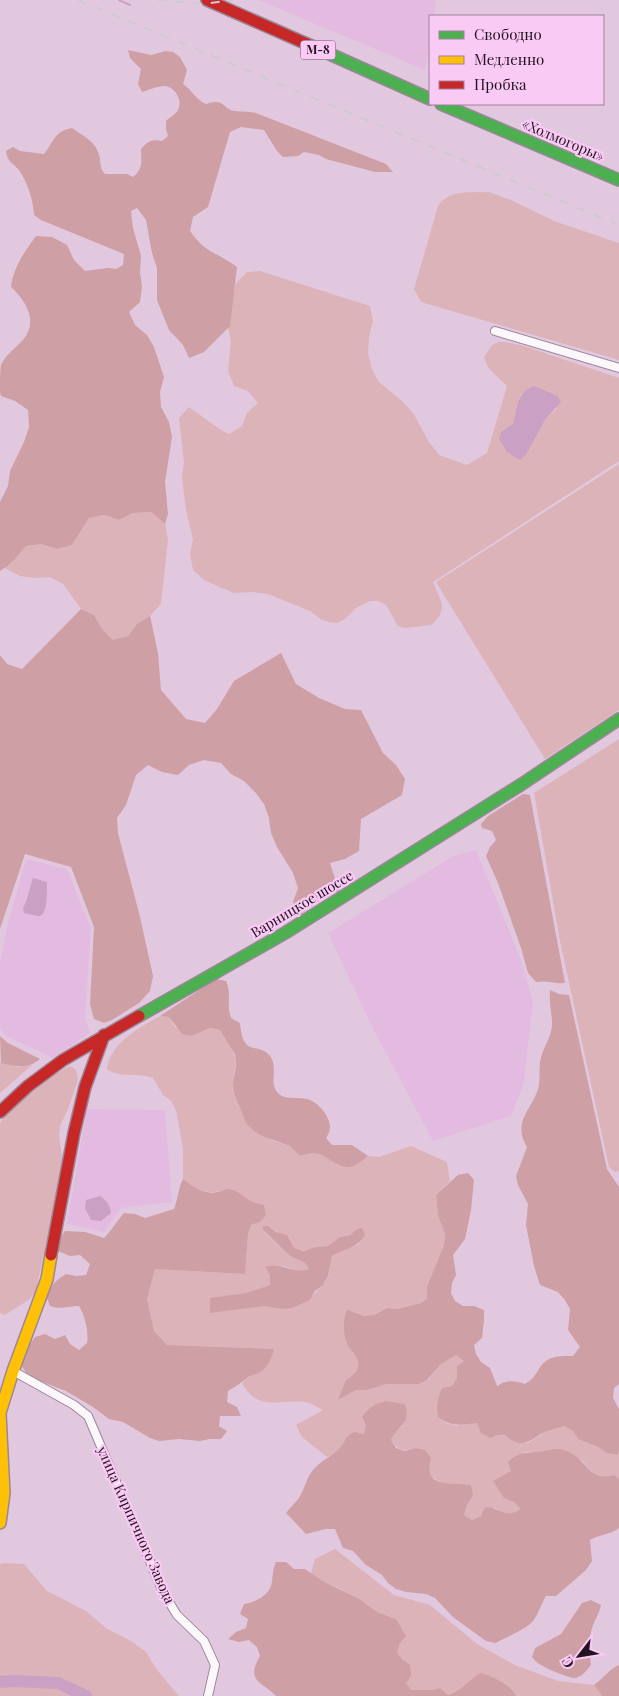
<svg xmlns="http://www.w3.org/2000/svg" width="619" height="1696" viewBox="0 0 619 1696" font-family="'Playfair Display',serif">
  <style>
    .built { fill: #e4bbe0 }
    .green { fill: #dcb3b8; fill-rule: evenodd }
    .forest { fill: #ce9fa4 }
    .water { fill: #caa0c5 }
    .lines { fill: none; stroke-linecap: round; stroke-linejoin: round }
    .stream { stroke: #caa0c5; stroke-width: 2 }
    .river { stroke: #caa0c5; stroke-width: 12 }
    .street-casing { stroke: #9a8798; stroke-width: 10 }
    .fast-casing { stroke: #9a8798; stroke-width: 14 }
    .slow-casing { stroke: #9a8798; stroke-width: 14 }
    .jam-casing { stroke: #9a8798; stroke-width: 14 }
    .street { stroke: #fbf7fa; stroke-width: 8 }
    .fast { stroke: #4caf50; stroke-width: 11 }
    .slow { stroke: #ffc107; stroke-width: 11 }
    .jam { stroke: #c62828; stroke-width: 11 }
    .rail { stroke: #d0c9d0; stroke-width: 2; stroke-dasharray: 9 9; stroke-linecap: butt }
    .labels { text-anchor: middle; stroke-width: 4.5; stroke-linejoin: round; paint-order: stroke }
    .shield { fill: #f9caf4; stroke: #634961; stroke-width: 1 }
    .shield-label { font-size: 12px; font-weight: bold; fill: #231222 }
    .street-label { font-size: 14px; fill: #231222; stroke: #f9caf4 }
  </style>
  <rect width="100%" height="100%" fill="#e2c8df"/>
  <!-- built -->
  <path class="built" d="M258 0H436L434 16H430V36L425 70Z
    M476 850 520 957 533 1001 524 1083 511 1116 433 1141 372 1027 328 933 453 856Z
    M26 859 67 869 91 929 85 1019 90 1033 53 1058 6 1036 0 1029V962L8 923Z
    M87 1109 165 1110 172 1202 121 1208 104 1232 67 1224Z"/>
  <!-- green -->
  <path class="green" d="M489 192 511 200 554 221 619 243V360L421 302 414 289 438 206C449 189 470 193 489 192Z
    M260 271 370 306 373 321 369 337 368 353 372 369 379 382 403 402 413 413 429 442 439 455 467 465 487 453 507 386C498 376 487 371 484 357L492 345 499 342H506L524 346 619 378V461L433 582C440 601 450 608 431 625L405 628 398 626 386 605 378 601H370L356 608 345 619 337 623 329 622 322 620 310 611 268 594 253 592 234 593 219 587 204 580 193 570 190 554 193 539 186 510 182 477 184 463 179 418 189 407C203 416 214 427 229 434L242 426 247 413 258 403 248 391 234 386 228 371 231 341 228 327 232 298 236 283 247 272ZM535 386 542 389 557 408 545 420 526 455 501 432 513 424 521 394Z
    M619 464V710L545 759 436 582Z
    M151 512 165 524 168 540 161 604 150 616 137 624 128 636 113 640 102 629 94 615 81 609 63 584 50 577 34 578 20 576 5 568 26 546 41 544 57 549 72 545 89 518 104 515 119 520 133 513Z
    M619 739V1171L615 1172 609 1167 560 941 534 793Z
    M160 1016 169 1017 175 1027 192 1036 210 1028 220 1030C231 1044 239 1056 234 1074L271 1140 290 1146 300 1156C306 1154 313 1153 319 1154 323 1155 326 1158 330 1160 347 1171 353 1169 368 1156L379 1157 411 1146 447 1162 450 1181 436 1195 438 1215 445 1234 444 1245 428 1287 427 1299 421 1303 397 1309 387 1308 374 1315 364 1316 350 1348 357 1356 359 1366 339 1399 356 1390H367L387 1384 428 1380 440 1365 456 1355 465 1360 457 1366V1378L452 1386 442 1388C437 1399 436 1406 438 1417L446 1423 457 1426 477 1422 498 1434 508 1437 517 1443H528L545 1432 564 1426 573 1431 578 1439 598 1447 607 1453 617 1455 619 1451V1479L614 1476C595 1480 593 1473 582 1460L536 1452H525L511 1471 502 1477 504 1498 514 1502 522 1509C511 1516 506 1514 495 1508L472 1520 464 1515 467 1505 473 1496 451 1484 442 1483 432 1477 428 1468 415 1448C403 1452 398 1450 391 1440L396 1430 404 1425H366L364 1435 346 1436C342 1448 338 1452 327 1457L302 1437 296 1425 323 1410C317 1407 311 1403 305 1402 279 1399 258 1412 242 1383L249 1376 258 1373 273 1349 167 1345 154 1331 147 1299 155 1269 245 1274 248 1234 251 1225 260 1222 254 1204 227 1189C210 1195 196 1192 183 1179V1149L176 1110 171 1101 163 1095 153 1078C137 1072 121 1079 107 1069 110 1043 139 1028 160 1016ZM268 1226 289 1239 294 1248 298 1251 328 1246 340 1237 350 1235 357 1229 359 1244 340 1251 332 1256C330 1263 330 1270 328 1277 324 1286 315 1291 310 1300 278 1310 275 1314 246 1293L270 1285V1276L265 1268 284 1266 303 1272 309 1269 305 1263 290 1256 263 1231Z
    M0 1062 17 1067 32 1065 0 1093Z
    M70 1066 76 1070 78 1080 68 1109 60 1126 59 1136 63 1162 36 1291 30 1299 5 1315 0 1313V1123L8 1113 44 1080Z
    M335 1549 394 1595 430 1605 477 1644 515 1665 558 1681 594 1685 602 1696H516C510 1685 500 1684 490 1676L472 1678C465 1687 459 1692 448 1695L440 1688 431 1690H411L405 1683 410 1665 402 1659 397 1652 400 1643 396 1619 377 1612 341 1589 323 1581 311 1573 315 1559Z
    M3 1563 24 1564 47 1591 86 1611 106 1628 131 1641 146 1652 157 1670 179 1696H0V1687H8L7 1680 0 1684V1564Z"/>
  <!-- forest -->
  <path class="forest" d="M128 50 151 55 166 51 173 52 180 57 187 70 183 84C192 90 196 100 206 104 225 97 223 110 235 111 242 112 248 111 256 113L386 164 393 172H375L326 159 319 155 304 152 298 156 283 157 277 151 264 130 241 127 230 132 208 207 193 217 190 231C206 254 217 252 237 267L230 326 204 352 189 358 183 345 169 330 157 300V268L152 253 146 220 137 208 131 211 133 228 141 256 140 272 142 287 140 302 129 312 135 325 147 335 154 347 164 377 160 392 161 407 169 422 172 437 165 482 168 514 165 524 151 512 133 513 119 520 104 515 89 518 72 545 57 549 41 544 26 546C18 555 11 565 0 571V502L8 486 10 471 24 442 29 427 28 410 15 401 1 396 0 392C0 384 0 372 1 365 5 356 12 351 19 344 40 325 28 303 11 287 13 268 25 251 36 236L52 237 67 245 74 260 85 271 108 268 116 269 123 265 124 254 41 220 34 215C33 200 28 183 19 170 12 162 8 163 6 151L13 147 20 151 44 154C54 142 54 131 72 128 81 135 94 140 98 152 102 161 98 166 105 174H127L133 177C144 168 141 161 141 149 148 141 152 139 162 141L168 136 166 129V121C169 118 176 114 178 110 183 100 175 87 165 86 157 86 149 90 142 92L138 84 141 69 130 58Z
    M81 609 94 615 102 629 113 640 128 636 137 624 150 616 158 653 161 690 186 719 205 723 217 709 234 681 281 653 296 684 319 698 345 709 361 710 383 753 396 765 405 779 402 795 361 819 359 851 345 859 330 863 339 891 321 899 300 915 293 902 298 888 293 873 277 847 271 833 269 818 264 804 255 792 244 781 231 774 221 763 204 760 189 765 178 775 162 772 148 765 136 775 126 805 117 818 118 833 140 917 153 976 150 991 139 1003 112 1020 104 1023 94 1019 90 1004 94 927 71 867 25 854 0 929V655L7 664 22 669Z
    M523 794 530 795 565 983C554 984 547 980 536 982L528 973 521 948 498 883 486 856 490 847 496 840 492 831 482 828 481 824 488 816Z
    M216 979 226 981C232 994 226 1004 231 1018L240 1023C243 1059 258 1041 270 1056 279 1068 268 1083 278 1093 286 1101 296 1096 307 1099 318 1102 330 1116 330 1127 330 1131 328 1135 326 1138L332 1145H352L368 1156C353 1169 347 1171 330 1160 326 1158 323 1155 319 1154 313 1152 306 1154 300 1156L290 1146 262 1136 254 1131 246 1123 235 1095 233 1085 236 1065 235 1054 220 1030 210 1028 192 1036 182 1034 169 1017 160 1016Z
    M550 990 559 994 569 995 607 1169 619 1187V1384L614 1388 613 1398 619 1409V1451L617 1455 607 1453 598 1447 578 1439 573 1431 564 1426C558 1428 551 1430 545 1432 536 1436 529 1444 519 1443 506 1441 508 1429 490 1438L481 1433 477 1423C461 1425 451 1427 438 1417 436 1406 437 1399 442 1388L452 1386 457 1378V1366L464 1361 456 1355 440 1365 427 1380 418 1384H387L367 1390H356L338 1400 346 1380C355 1375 363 1366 355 1355 354 1352 351 1351 350 1349 343 1338 342 1321 347 1310L364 1316 374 1315 387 1308 397 1309 421 1303 427 1299V1287L444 1245 445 1234 438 1215 436 1195 458 1175 468 1173 474 1180 471 1210 465 1239 453 1255 456 1275 452 1283 451 1293 455 1301 463 1306H474L484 1310V1320L482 1338 474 1345 476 1354 481 1362 490 1368 497 1386C507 1380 513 1380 525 1384 539 1376 537 1367 546 1361 554 1355 565 1356 573 1356L580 1347 568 1330 570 1309 565 1300 558 1292 540 1285 534 1266 526 1225 528 1204 518 1185 516 1176 527 1147C512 1122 531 1111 538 1089 541 1079 538 1068 541 1058 544 1045 553 1035 552 1021 551 1010 549 1001 550 990Z
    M0 1036 8 1043 40 1059C28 1069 16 1067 1 1063Z
    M183 1179C192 1187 205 1195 218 1192 222 1191 225 1189 229 1189 242 1191 246 1203 264 1205L266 1215 260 1222 251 1225 248 1234 245 1274 155 1269 147 1299 154 1331 167 1345 274 1349C271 1359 268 1367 259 1373 255 1375 251 1375 248 1377 241 1383 235 1387 228 1391L227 1402 237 1407 241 1416H220L219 1426 227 1431 221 1439H210L200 1441 179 1439 159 1441 150 1438 123 1422 109 1419 93 1407 66 1391 35 1379 26 1373 21 1364 23 1354 35 1337 45 1334 55 1339 65 1335 70 1344 79 1350 87 1343C89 1332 85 1316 79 1306 68 1306 61 1310 50 1306L46 1296C51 1285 56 1280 66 1274L76 1276 86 1275 90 1264 80 1255 70 1256 58 1251 59 1240 65 1231 85 1232 104 1238C112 1230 117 1221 124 1213L135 1214 145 1218 174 1209C178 1199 178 1189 183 1179Z
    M263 1226H268L276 1232 287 1235 294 1248 303 1251 317 1247 328 1246 340 1237 350 1235 357 1229 362 1228 365 1235C356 1249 345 1248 332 1256L328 1276 323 1285 315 1291 310 1300 292 1308 282 1309 264 1306 210 1313V1298L246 1293 270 1285V1276L265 1267C283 1262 295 1275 309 1269L305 1263 290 1256 263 1230Z
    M386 1401 405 1404C411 1426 399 1423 391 1440L396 1448 405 1451 415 1448 425 1450 431 1458C422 1489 451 1482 471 1485L473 1496 467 1505 464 1515 472 1520 481 1516 485 1507C501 1508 506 1519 521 1509L514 1502 504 1498 493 1481 511 1471 508 1462C517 1453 524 1453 537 1452 546 1451 556 1447 564 1450 589 1458 587 1483 614 1475L619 1479V1528C610 1535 600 1534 590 1540L592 1561 586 1570 556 1596H546C541 1604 539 1613 533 1621 527 1629 506 1637 496 1643L486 1641 453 1617 435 1598 426 1594 406 1592 396 1589 388 1583 382 1575 366 1565 353 1551 343 1548 335 1529H326L306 1534 286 1513C290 1508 295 1503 299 1498 305 1489 306 1478 313 1470 325 1456 340 1455 346 1437L354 1432 364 1434 366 1425 362 1417C369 1407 375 1404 386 1401Z
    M276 1562H286L294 1569H305L323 1581 359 1599 377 1612 396 1619 406 1636 400 1643 397 1652 402 1659 410 1665 411 1676 406 1683 411 1690H431L440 1688 448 1695C464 1690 467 1680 481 1673 492 1676 511 1685 516 1696H276C262 1681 245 1682 260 1656L257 1647 249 1640 239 1642 228 1639 236 1632 246 1628 248 1619 240 1614 244 1604C256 1602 271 1595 272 1581 273 1573 273 1569 276 1562Z
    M591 1600 601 1605C599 1615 593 1622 591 1632 588 1643 590 1654 591 1665 587 1670 582 1677 575 1678 571 1679 542 1667 538 1663 536 1662 534 1659 532 1657L535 1648 561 1634 582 1603Z
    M619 1665V1696H602L594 1685C604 1678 609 1669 619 1665Z"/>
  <!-- water -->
  <path class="water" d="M535 386 557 396 561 402 545 420 526 455 520 460 507 452 499 439 501 432 513 424C518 408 516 391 535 386Z
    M33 878 47 882C47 889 48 914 40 916 36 916 29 914 24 913L23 908 26 902Z
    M100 1196C107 1201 110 1205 111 1213L101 1221 91 1220 85 1208 86 1200Z"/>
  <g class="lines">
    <!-- stream -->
    <path class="stream" d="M119 0 130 5"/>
    <!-- river -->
    <path class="river" d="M0 1682 14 1681 58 1683 86 1696"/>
    <defs>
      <path id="street" d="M495 331 619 368
        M13 1371 74 1405 88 1416 163 1592 177 1615 204 1641 215 1665 208 1696"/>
      <path id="fast" d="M323 51 430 99
        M441 104 619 180
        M139 1016 285 933 522 784 619 719"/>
      <path id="slow" d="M0 1523 4 1493 0 1413 13 1371 47 1279 51 1255"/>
      <path id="jam" d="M207 0 323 51
        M0 1112 28 1086 63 1060 139 1016
        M51 1255 74 1133 85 1087 104 1035"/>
    </defs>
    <!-- street casing -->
    <use href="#street" class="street-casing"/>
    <!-- fast casing -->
    <use href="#fast" class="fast-casing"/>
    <!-- slow casing -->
    <use href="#slow" class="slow-casing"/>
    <!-- jam casing -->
    <use href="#jam" class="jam-casing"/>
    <!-- street -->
    <use href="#street" class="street"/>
    <!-- fast -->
    <use href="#fast" class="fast"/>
    <!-- slow -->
    <use href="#slow" class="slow"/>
    <!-- jam -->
    <use href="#jam" class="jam"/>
    <!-- rail -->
    <path class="rail" d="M78 0 619 225
      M157 0 203 4 233 0"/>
  </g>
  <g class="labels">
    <!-- shield labels -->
    <rect class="shield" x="300.5" y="40.5" width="35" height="19" rx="4"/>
    <g class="shield-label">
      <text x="318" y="54">М-8</text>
    </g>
    <!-- street labels -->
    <g class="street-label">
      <text transform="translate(563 140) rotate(23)" y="5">«Холмогоры»</text>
      <text transform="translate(302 904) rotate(-31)" y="5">Варницкое шоссе</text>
      <text transform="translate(136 1525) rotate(66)" y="5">улица Кирпичного Завода</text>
    </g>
  </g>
  <!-- legend -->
  <rect x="429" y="15" width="175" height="90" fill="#f9caf4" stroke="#a380a0"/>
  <rect x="439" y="31" width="25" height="8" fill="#4caf50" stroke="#a380a0"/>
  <text x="474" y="40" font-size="15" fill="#231222">Свободно</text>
  <rect x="439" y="56" width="25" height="8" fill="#ffc107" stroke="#a380a0"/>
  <text x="474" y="65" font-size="15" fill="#231222">Медленно</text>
  <rect x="439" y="81" width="25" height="8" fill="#c62828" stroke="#a380a0"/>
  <text x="474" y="90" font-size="15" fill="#231222">Пробка</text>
  <!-- north arrow -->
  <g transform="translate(579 1656) rotate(239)" stroke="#f9caf4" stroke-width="4" paint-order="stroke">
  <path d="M0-4L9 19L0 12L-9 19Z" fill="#231222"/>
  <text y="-8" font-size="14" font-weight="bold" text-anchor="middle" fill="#231222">С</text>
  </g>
</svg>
